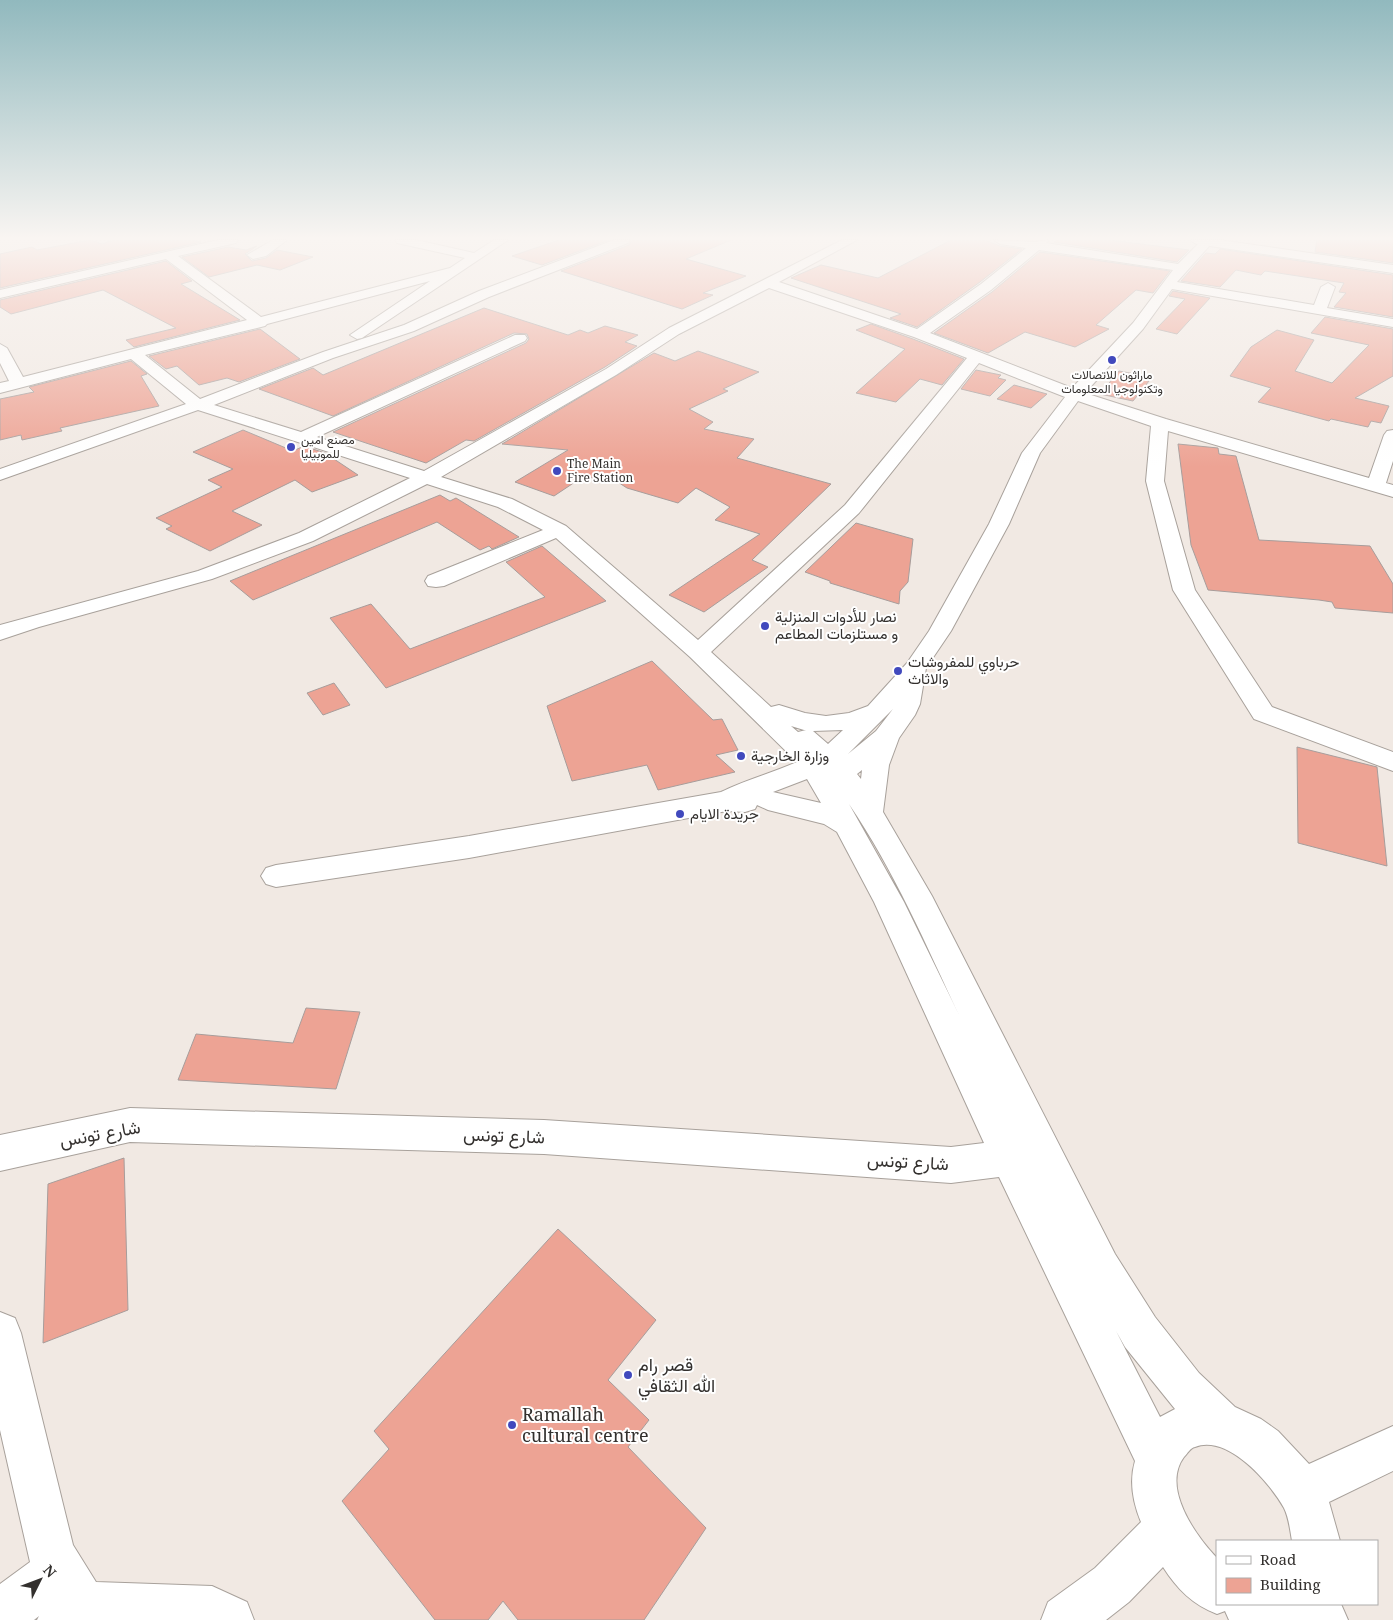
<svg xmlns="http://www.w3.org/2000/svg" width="1393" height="1620" viewBox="0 0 1393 1620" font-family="'Noto Serif',Vazirmatn,serif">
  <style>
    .building { fill: #eda394; stroke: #a79d9b }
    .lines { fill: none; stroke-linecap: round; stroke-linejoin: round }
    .minor-casing { stroke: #a8a19b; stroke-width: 2 }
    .major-casing { stroke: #a8a19b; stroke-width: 2 }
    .minor { fill: #fff; fill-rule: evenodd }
    .major { fill: #fff; fill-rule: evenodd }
    .poi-dot { fill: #4149bd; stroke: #fff; stroke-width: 2 }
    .labels { text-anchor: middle; stroke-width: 4; stroke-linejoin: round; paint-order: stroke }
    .far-poi-label { font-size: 12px; fill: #33302e; stroke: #fff; text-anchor: start }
    .poi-label { font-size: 15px; fill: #33302e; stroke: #fff; text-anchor: start }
    .near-street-label { font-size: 18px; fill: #33302e; stroke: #fff }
    .near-poi-label { font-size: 18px; fill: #33302e; stroke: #fff; text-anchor: start }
  </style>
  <rect width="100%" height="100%" fill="#f1e9e3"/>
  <!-- building -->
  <path class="building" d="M90 240 102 244 114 240H190L201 242 0 288V254L32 247 37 250Z
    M559 240H609L542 265 512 256Z
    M632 240H731L686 259 746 276 703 293 713 295 682 309 561 271 629 245Z
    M951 240H985L1000 246 1022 249 980 282 917 327 890 318 901 314 791 278 821 265 878 278Z
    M1057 240H1109L1189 250 1177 262 1054 242Z
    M1317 240H1393V263L1315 252Z
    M257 246 245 254 252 261 266 258 277 250 313 257 280 270 257 265 209 277 182 257 228 247 246 250Z
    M1220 249 1393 275V317L1334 307 1346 293 1339 292 1344 283 1265 271 1261 275 1236 270 1220 287 1181 281 1206 253 1215 254Z
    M1040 252 1170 271 1153 293 1136 290 1096 325 1109 329 1075 347 1025 332 988 353 934 333 992 292Z
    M166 261 192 281 181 284 240 320 134 347 126 340 176 328 103 290 11 314 0 307V300Z
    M1173 291 1210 298 1177 334 1156 329 1185 299 1169 296Z
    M484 308 568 335 580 330 588 333 605 326 638 335 625 342 637 346 605 367 474 441 466 440 426 463 333 432 526 343 529 339 527 334 514 333 333 416 259 389 313 368 323 375Z
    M1325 317 1393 329V376L1355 398 1389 406 1381 423 1371 421 1368 427 1331 419 1329 421 1258 402 1271 388 1230 376 1251 347 1277 330 1314 340 1295 371 1332 383 1369 345 1311 333Z
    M871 324 913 339 964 359 942 385 920 379 896 402 856 393 905 349 856 330Z
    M260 329 300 359 239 382 227 378 199 385 177 366 166 369 149 356Z
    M698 351 759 372 723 389 728 391 689 409 713 422 704 429 754 439 737 458 831 484 752 560 768 567 704 612 669 595 760 534 715 520 730 507 696 488 678 503 627 488 610 477 606 481 584 476 554 496 515 482 568 450 502 444 654 353 675 361Z
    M131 361 147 374 141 376 159 406 60 428 62 431 22 440 21 435 0 440V399L34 392 29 387Z
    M976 370 1001 375 998 378 1006 380 990 396 961 389Z
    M1119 371 1140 375 1137 379 1149 381 1133 401 1100 394Z
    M1014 385 1047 394 1031 408 997 399Z
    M243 430 293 451 304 446 325 453 358 475 312 492 295 480 232 511 262 525 210 551 166 529 172 526 156 518 222 487 208 480 233 469 193 452Z
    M1178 444 1218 448 1219 454 1236 456 1259 540 1370 546 1393 584V613L1335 608 1332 602 1319 600 1208 590 1191 545Z
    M440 495 450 501 456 498 519 537 492 549 489 546 480 550 437 522 253 600 230 581Z
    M856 523 913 539 908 582 900 591 899 604 830 583V581L805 572Z
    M542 546 606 601 386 688 330 618 371 604 410 649 545 597 506 562Z
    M652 661 713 720 722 719 738 750 716 755 735 772 658 790 647 765 572 781 547 706Z
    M334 683 350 705 323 715 307 693Z
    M1297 747 1377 767 1387 866 1298 843Z
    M306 1008 360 1012 336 1089 178 1080 196 1034 293 1043Z
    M124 1158 128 1310 43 1343 48 1184Z
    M558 1229 656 1320 608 1380 649 1420 628 1447 706 1528 644 1620H518L503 1601 488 1620H435L342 1501 389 1449 374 1431Z"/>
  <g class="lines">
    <defs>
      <path id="minor" d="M218 240H238L236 243 178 256 261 317 450 268 465 258 397 243 395 240H416L474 253 494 240H508L362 338 357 339 350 335 430 281 267 324 265 326 145 355 200 399 323 352 404 325 479 291 614 240H630L628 243 489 297 414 331 333 358 214 405 301 432 515 335H525L527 338 525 341 317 437 424 471 606 369 669 328 842 240H857L779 282 917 329 981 284 1026 248 1000 244 994 240 1034 242 1049 240 1046 243 1178 264 1202 240H1223L1221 243 1211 244 1177 282 1314 305 1321 287 1328 283 1335 287 1327 308 1393 319V327L1172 289 1143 329 1085 393 1166 419 1369 478 1384 435 1387 431 1393 430V461L1386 483 1393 485V497L1168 431 1164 481 1195 590 1272 707 1393 752V771L1254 719 1173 590 1146 481 1151 426 1078 401 1040 453 1009 524 951 631 926 668 920 704 915 715 899 738 889 765 883 812 932 896 1115 1254 1155 1317 1199 1373 1235 1407 1261 1419 1278 1431 1309 1464 1393 1426V1471L1329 1502 1340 1541H1292C1290 1530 1289 1518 1284 1508 1270 1483 1228 1434 1195 1447 1190 1448 1188 1453 1184 1457 1161 1488 1196 1536 1217 1558V1604H1341L1348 1620H1229L1225 1611 1217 1614C1193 1605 1177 1589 1163 1567L1129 1602 1106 1620H1041L1048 1602 1095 1568 1141 1522C1133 1503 1129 1481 1135 1461L999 1177 951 1183 544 1154 130 1142 0 1171V1135L130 1108 544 1120 951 1147 984 1143 874 902 837 832 824 824 768 810 757 805 755 809 745 812 727 811 469 858 276 887 266 884 261 876 266 868 276 865 469 836 721 792C745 780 772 773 797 762L690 657 556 538 444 586 436 587 428 586 425 581 428 576 543 530 498 507 427 484 313 541 212 579 39 627 0 640V625L198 571 299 533 410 478 198 410 0 480V469L186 404 131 359 0 393V383L9 381 0 363V344L7 348 23 377 247 320 166 259 0 298V290ZM1039 250 1173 270 1133 323 1072 388 930 333 991 290ZM769 288 914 337 967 358 845 505 698 640 566 526 512 499 441 477 616 375 679 334ZM979 363 1065 397 1022 453 989 524 929 631 907 663 868 706 849 713 826 716 805 713 779 705 771 707 711 652 859 513ZM893 709 876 731 848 754ZM791 726 804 730H806L798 732ZM843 730 828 744 813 731ZM862 770 861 779 857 774ZM807 779 821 803 773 792ZM849 804C894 870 926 945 960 1017L904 902ZM1116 1331 1125 1347 1175 1409 1160 1417Z
        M273 240H287L266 256 253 259 247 255Z
        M0 1312 15 1318 21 1333 73 1545 96 1582 212 1586 247 1602 254 1620H37L39 1616 34 1620H0V1584L30 1562 0 1430Z"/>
      <path id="major" d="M1190 240H1219L1393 265V273L1196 244Z"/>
    </defs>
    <!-- minor casing -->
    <use href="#minor" class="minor-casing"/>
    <!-- major casing -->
    <use href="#major" class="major-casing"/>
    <!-- minor -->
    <use href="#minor" class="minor"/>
    <!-- major -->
    <use href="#major" class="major"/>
  </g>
  <!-- sky -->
  <linearGradient id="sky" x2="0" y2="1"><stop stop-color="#91b9be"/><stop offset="0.51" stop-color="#f9f5f2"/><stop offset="1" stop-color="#f9f5f2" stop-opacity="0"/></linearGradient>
  <rect width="1393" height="467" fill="url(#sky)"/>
  <!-- markers -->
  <g class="poi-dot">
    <circle cx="1112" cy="360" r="5"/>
    <circle cx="291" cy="447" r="5"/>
    <circle cx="557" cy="471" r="5"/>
    <circle cx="765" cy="626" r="5"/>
    <circle cx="898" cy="671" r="5"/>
    <circle cx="741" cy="756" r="5"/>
    <circle cx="680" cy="814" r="5"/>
    <circle cx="628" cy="1375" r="5"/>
    <circle cx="512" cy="1425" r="5"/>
  </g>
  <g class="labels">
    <!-- far-poi labels -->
    <g class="far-poi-label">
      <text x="1112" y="379" text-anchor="middle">ماراثون للاتصالات<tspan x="1112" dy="14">وتكنولوجيا المعلومات</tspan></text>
      <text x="301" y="444">مصنع امين<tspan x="301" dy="14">للموبيليا</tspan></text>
      <text x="567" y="468">The Main<tspan x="567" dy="14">Fire Station</tspan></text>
    </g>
    <!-- poi labels -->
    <g class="poi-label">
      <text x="775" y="622">نصار للأدوات المنزلية<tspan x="775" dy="17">و مستلزمات المطاعم</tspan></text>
      <text x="908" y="667">حرباوي للمفروشات<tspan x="908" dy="17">والاثاث</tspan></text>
      <text x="751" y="761">وزارة الخارجية</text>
      <text x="690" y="819">جريدة الايام</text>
    </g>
    <!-- near-street labels -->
    <g class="near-street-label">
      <text transform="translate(100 1134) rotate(-10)" y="6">شارع تونس</text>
      <text transform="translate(504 1136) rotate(2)" y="6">شارع تونس</text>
      <text transform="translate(908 1162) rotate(3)" y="6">شارع تونس</text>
    </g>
    <!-- near-poi labels -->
    <g class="near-poi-label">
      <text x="638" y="1371">قصر رام<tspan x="638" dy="21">الله الثقافي</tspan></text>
      <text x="522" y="1421">Ramallah<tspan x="522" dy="21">cultural centre</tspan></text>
    </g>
  </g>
  <!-- legend -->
  <rect x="1216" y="1540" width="162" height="65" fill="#ffffff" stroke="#adacab"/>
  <rect x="1226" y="1556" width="25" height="8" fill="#ffffff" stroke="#adacab"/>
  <text x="1260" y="1565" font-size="15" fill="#33302e">Road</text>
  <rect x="1226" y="1578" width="25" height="15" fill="#eda394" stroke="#adacab"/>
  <text x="1260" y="1590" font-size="15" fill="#33302e">Building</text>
  <!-- north arrow -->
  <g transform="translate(40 1580) rotate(48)" stroke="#ffffff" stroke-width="4" paint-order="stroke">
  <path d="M0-4L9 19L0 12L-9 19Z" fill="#33302e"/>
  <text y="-8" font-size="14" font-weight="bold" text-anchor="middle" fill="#33302e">N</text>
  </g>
</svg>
